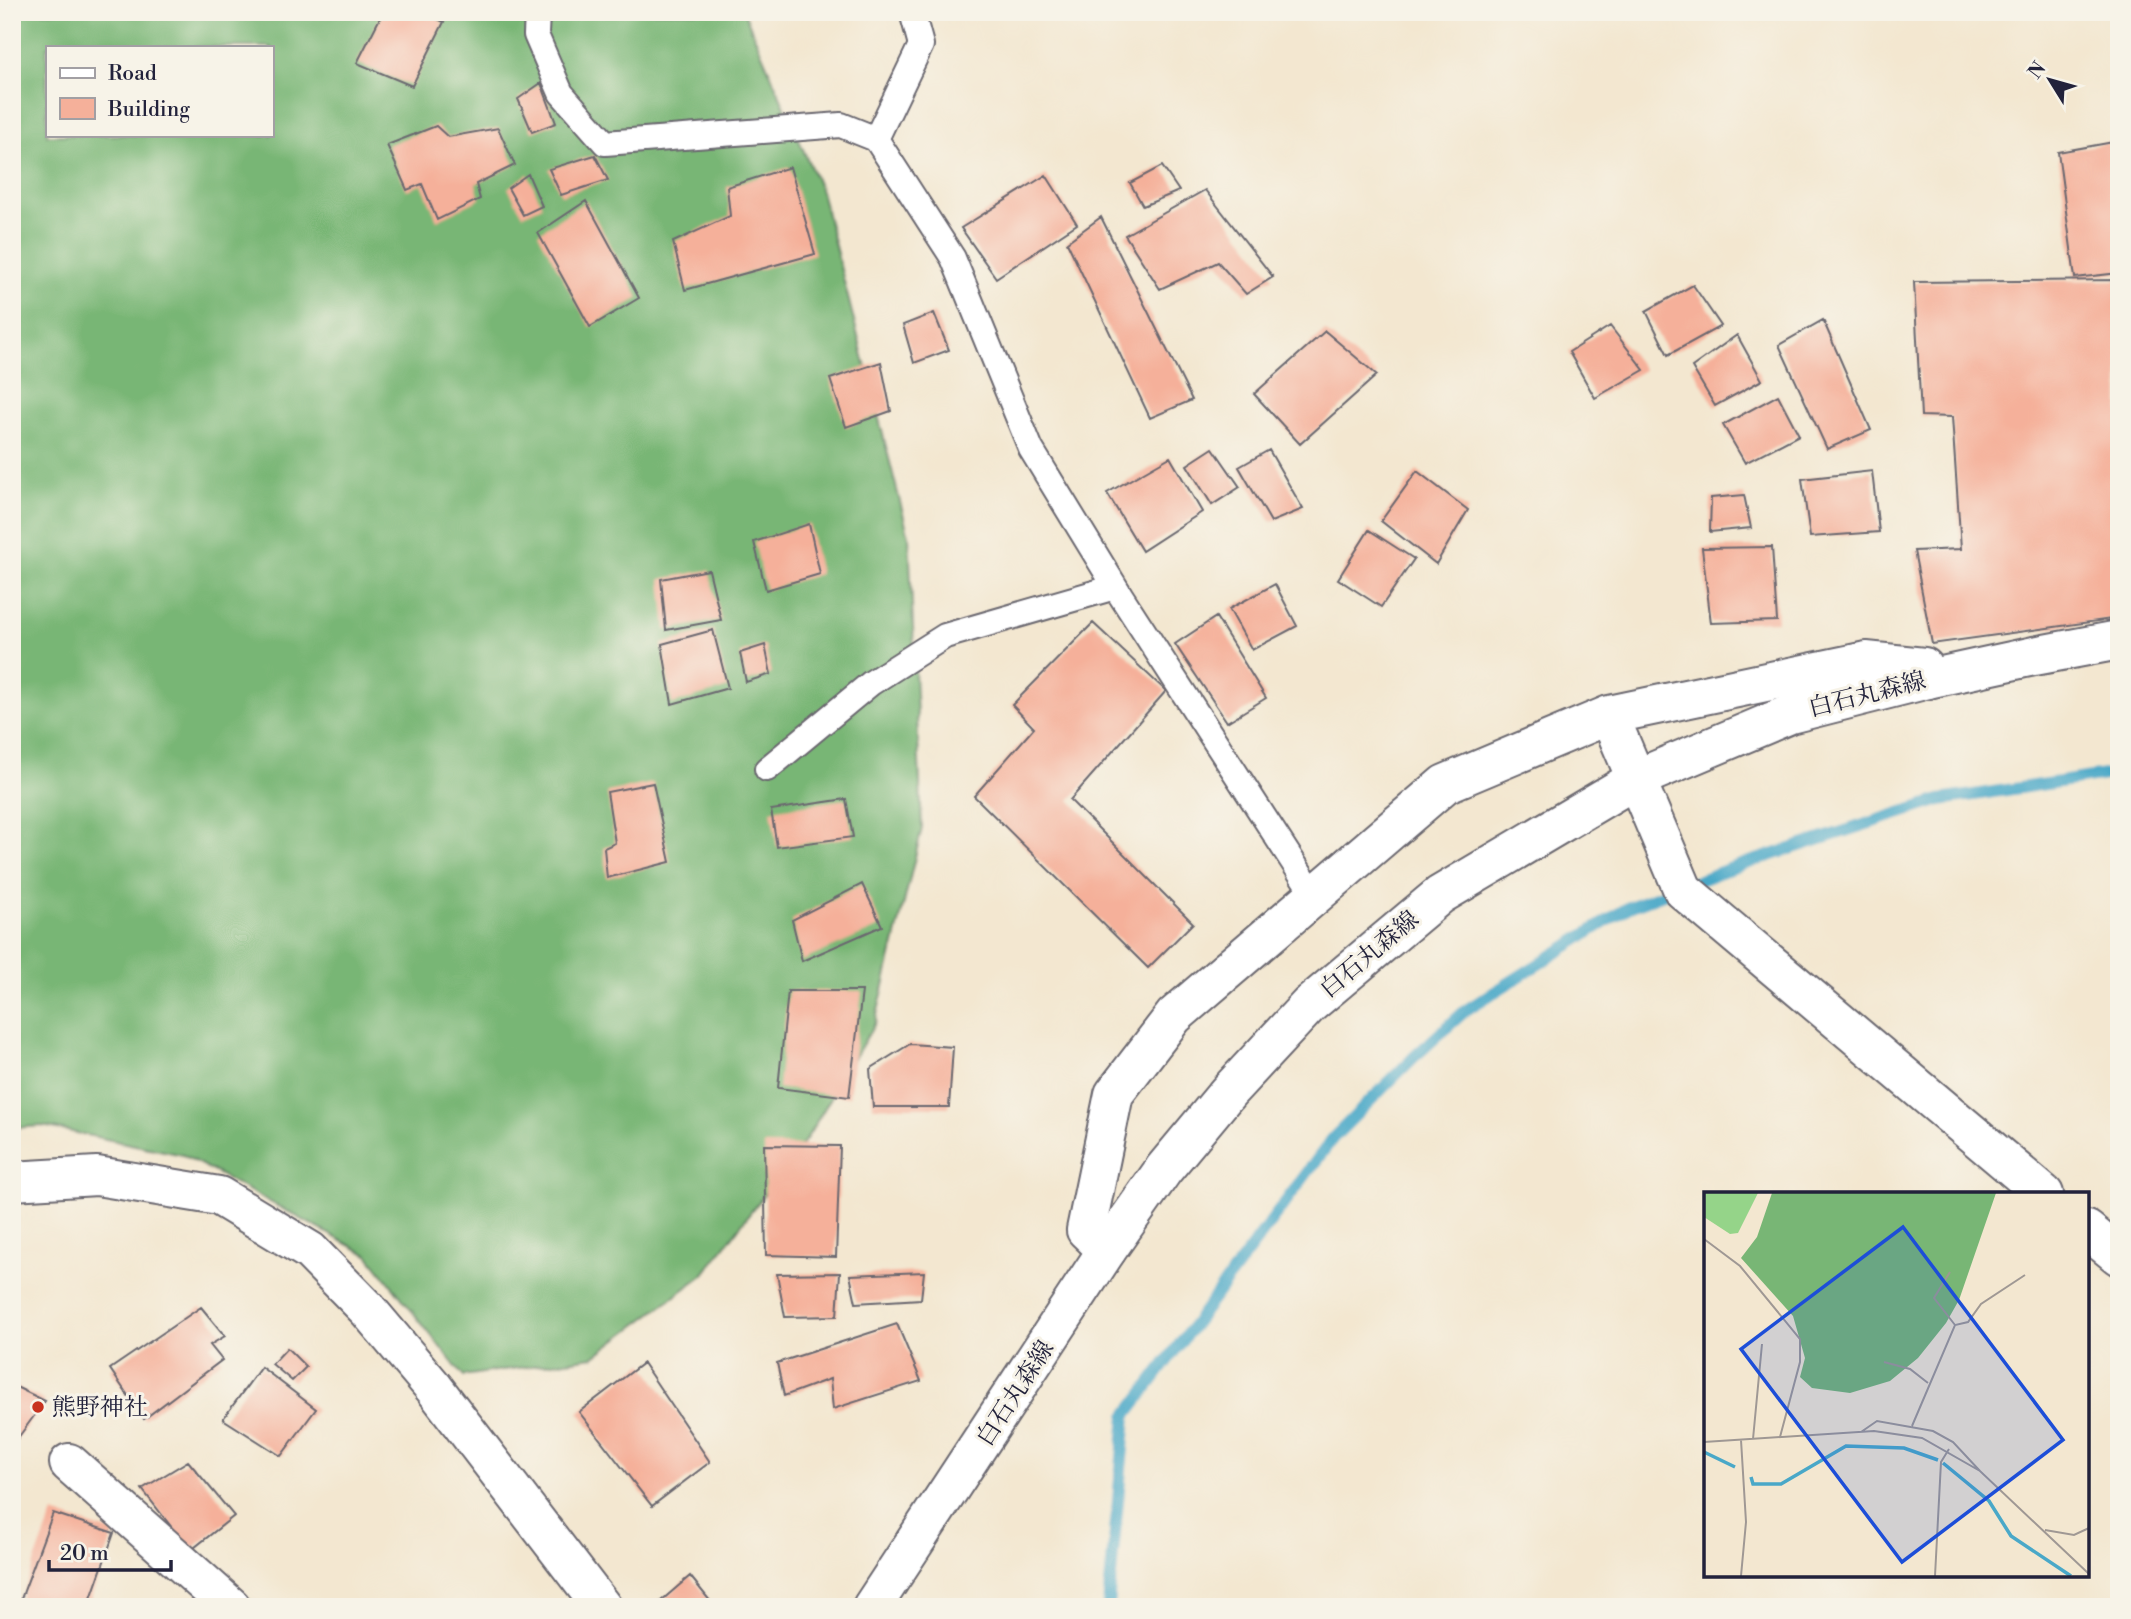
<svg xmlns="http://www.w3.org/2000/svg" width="2131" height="1619" viewBox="0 0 2131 1619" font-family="'Libre Bodoni','Noto Serif JP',serif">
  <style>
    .forest { fill: #78b675; stroke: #4d6c58; stroke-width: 2; fill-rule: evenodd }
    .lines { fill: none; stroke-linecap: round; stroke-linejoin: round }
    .stream { stroke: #49a8c8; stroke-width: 12 }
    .building { fill: #f5b09a }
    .service-casing { stroke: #6b676f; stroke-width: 28 }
    .minor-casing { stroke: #6b676f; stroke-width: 42 }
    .primary-casing { stroke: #6b676f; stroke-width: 42 }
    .service { stroke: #fff; stroke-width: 24 }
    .minor { stroke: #fff; stroke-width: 38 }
    .primary { stroke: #fff; stroke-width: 38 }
    .poi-dot { fill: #c8321e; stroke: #f7f3e8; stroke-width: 2.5 }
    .labels { text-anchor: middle; stroke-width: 6; stroke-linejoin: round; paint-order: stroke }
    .street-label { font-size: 24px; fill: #22223b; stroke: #f7f3e8 }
    .poi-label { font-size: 24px; fill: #22223b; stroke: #f7f3e8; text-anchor: start }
    .inset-river { fill: none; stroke: #49a8c8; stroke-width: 3.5 }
    .inset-road { fill: none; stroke: #9f9894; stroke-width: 2 }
    .view { fill: #1d4ed8; fill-opacity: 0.15; stroke: #1d4ed8; stroke-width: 3.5 }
    .inset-edge { fill: none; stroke: #22223b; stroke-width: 3.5 }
  </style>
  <rect width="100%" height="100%" fill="#f7f3e8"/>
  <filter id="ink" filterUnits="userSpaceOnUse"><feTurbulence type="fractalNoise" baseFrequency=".0143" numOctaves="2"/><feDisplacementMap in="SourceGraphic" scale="14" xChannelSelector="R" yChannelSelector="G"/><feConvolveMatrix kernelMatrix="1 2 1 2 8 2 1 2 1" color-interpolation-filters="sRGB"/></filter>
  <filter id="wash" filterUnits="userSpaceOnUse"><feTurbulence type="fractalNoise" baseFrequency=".00686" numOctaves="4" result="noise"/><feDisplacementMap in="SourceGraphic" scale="28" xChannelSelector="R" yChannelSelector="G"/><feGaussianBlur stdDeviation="1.57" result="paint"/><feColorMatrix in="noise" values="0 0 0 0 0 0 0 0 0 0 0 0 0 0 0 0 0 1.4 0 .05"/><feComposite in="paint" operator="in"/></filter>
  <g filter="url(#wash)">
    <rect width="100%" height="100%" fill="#f3e7d0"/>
    <!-- forest -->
    <path class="forest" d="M12 12H744L821 191 909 537 922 828 875 1023 807 1138 703 1275 593 1357 463 1376 368 1255 183 1155 43 1126 12 1128ZM47 47H271V135H47Z"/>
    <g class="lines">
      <!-- stream -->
      <path class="stream" d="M1108 1607 1126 1416 1333 1138 1414 1057 1466 1010 1629 907 1726 870 1940 800 2119 773"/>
    </g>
    <g id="blocks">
      <!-- building -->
      <path class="building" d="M383 12H424L444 22 412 86 357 63Z
        M541 83 556 123 532 132 518 99Z
        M436 126 448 137 498 128 515 165 476 184 480 199 437 220 422 184 407 190 387 145Z
        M2119 141V273L2075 278 2058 152Z
        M595 155 608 180 561 195 549 169Z
        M1162 166 1179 191 1143 206 1130 183Z
        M790 167 815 254 685 290 673 242 730 216 727 187Z
        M528 174 542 206 523 215 508 188Z
        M1046 175 1077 224 996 278 961 228Z
        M1205 190 1273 277 1246 294 1218 262 1160 289 1125 235Z
        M586 201 639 298 590 327 538 233Z
        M1101 217 1192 400 1150 418 1067 242Z
        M2119 280V618L1932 644 1914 551 1961 549 1952 417 1921 416 1914 282Z
        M1693 285 1721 326 1668 355 1646 311Z
        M934 313 949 350 914 363 903 325Z
        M1823 320 1871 430 1827 449 1779 345Z
        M1610 326 1644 370 1595 398 1569 352Z
        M1325 331 1377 375 1300 444 1254 394Z
        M1737 335 1762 380 1715 406 1692 367Z
        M881 362 891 411 846 427 830 379Z
        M1778 395 1799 435 1745 463 1723 425Z
        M1213 448 1240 487 1212 505 1187 465Z
        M1269 450 1303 509 1271 522 1239 467Z
        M1170 457 1202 512 1142 551 1107 493Z
        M1417 471 1468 510 1436 564 1381 521Z
        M1872 471 1879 532 1810 537 1802 479Z
        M1744 495 1751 528 1710 532 1711 498Z
        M809 524 820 574 766 590 754 542Z
        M1369 530 1414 559 1381 607 1338 579Z
        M1772 547 1777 621 1711 623 1702 548Z
        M709 570 721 620 666 630 661 579Z
        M1275 584 1297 626 1252 650 1229 609Z
        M1216 617 1266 698 1227 722 1175 644Z
        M1093 623 1166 691 1070 800 1193 923 1148 968 974 796 1034 728 1012 705Z
        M713 630 728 688 672 704 662 644Z
        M765 645 771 674 746 682 740 653Z
        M653 783 670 862 607 878 604 848 615 843 607 792Z
        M846 799 853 837 777 847 771 810Z
        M862 884 882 926 802 961 792 920Z
        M788 991H862L849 1097 778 1088Z
        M910 1044 953 1047 949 1107H873L870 1069Z
        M764 1145 840 1146 836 1257 766 1255Z
        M924 1272 921 1299 856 1303 850 1275Z
        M840 1273 837 1316 785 1317 777 1274Z
        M201 1307 225 1336 210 1345 222 1360 144 1419 110 1369Z
        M897 1324 921 1381 833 1409 830 1379 784 1396 777 1363Z
        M287 1348 306 1367 292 1381 272 1364Z
        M643 1363 710 1462 652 1506 579 1412Z
        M261 1367 316 1409 281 1456 223 1419Z
        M12 1385 45 1401 12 1446Z
        M188 1461 234 1516 190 1551 142 1489Z
        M53 1513 114 1533 88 1607H18Z
        M690 1576 715 1607H654Z"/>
    </g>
  </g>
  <g filter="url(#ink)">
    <use href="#blocks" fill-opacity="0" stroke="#6b676f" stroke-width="2"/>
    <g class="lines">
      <defs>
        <path id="service" d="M537 12 536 35 561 93 605 143 841 125 876 139
          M912 12 921 45 876 139 953 258 1031 449 1121 596 1315 896
          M767 769 871 683 945 636 1115 587"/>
        <path id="minor" d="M1609 715 1683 890 2044 1194
          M12 1181 97 1176 219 1196 310 1251 368 1310 434 1388 602 1607
          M2087 1230 2119 1256
          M1107 1250 1086 1230 1114 1094 1174 1016 1445 784 1609 715 1866 661 1924 667 1928 679
          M69 1463 231 1607"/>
        <path id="primary" d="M872 1607 1107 1250 1164 1169 1228 1092 1309 1005 1440 895 1636 779 1790 714 1928 679 2034 656 2119 640"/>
      </defs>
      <!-- service casing -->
      <use href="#service" class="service-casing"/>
      <!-- minor casing -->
      <use href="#minor" class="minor-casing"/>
      <!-- primary casing -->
      <use href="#primary" class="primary-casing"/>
      <!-- service -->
      <use href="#service" class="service"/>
      <!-- minor -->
      <use href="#minor" class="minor"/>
      <!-- primary -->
      <use href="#primary" class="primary"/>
    </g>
  </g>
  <!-- markers -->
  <circle class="poi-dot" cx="38" cy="1407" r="7"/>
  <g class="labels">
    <!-- street labels -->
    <g class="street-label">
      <text transform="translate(1867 694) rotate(-14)" y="8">白石丸森線</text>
      <text transform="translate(1369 954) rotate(-40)" y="8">白石丸森線</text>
      <text transform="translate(1015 1393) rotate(-57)" y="8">白石丸森線</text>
    </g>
    <!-- poi labels -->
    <g class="poi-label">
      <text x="52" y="1415">熊野神社</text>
    </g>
  </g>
  <!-- overview -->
  <g transform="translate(1704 1192)">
    <rect width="385" height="385" fill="#f3e7d0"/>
    <path d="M0 1H54L34 41 26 42 0 25Z" fill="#95d489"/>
    <path d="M68 1H292L255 108 242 131 214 166 186 189 146 201 108 196 96 185 101 166 89 124 37 66 53 45Z" fill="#78b675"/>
    <path class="inset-river" d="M0 260 31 275M239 271 285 309 307 344 367 384M47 285 49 292H77L142 254 200 256 234 268"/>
    <path class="inset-road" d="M0 47 36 74 96 147V170L76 245M246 80 230 106 251 133M180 170 206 177 224 191M208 234 251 133 264 130 277 112 321 83M157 240 173 229 229 239 249 250 276 279M49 247 58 152M0 250 170 239 218 246 276 279 385 382M341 338 370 343 385 336M37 384 42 330 37 248M231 384 237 270 245 257"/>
    <path class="view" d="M199 35 359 248 198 370 37 157Z"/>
    <rect width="385" height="385" class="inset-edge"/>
  </g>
  <!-- margin -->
  <rect width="2131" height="1619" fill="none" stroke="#f7f3e8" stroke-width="42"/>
  <!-- legend -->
  <rect x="46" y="46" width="228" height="91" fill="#f7f3e8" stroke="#a29fa3" stroke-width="2"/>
  <rect x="60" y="68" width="35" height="10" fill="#ffffff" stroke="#a29fa3" stroke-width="2"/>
  <text x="108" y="80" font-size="21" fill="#22223b">Road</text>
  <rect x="60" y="98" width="35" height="21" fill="#f5b09a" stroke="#a29fa3" stroke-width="2"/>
  <text x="108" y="116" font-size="21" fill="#22223b">Building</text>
  <!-- north arrow -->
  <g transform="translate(2050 80) rotate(307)" stroke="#f7f3e8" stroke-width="5" paint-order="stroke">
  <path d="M0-5L12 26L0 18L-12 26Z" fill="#22223b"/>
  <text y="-10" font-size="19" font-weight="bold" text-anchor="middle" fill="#22223b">N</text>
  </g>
  <!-- scale -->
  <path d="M49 1560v10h122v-10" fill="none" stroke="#22223b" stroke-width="3.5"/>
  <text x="60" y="1560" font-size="21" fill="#22223b" stroke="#f7f3e8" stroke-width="5" paint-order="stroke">20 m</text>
</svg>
